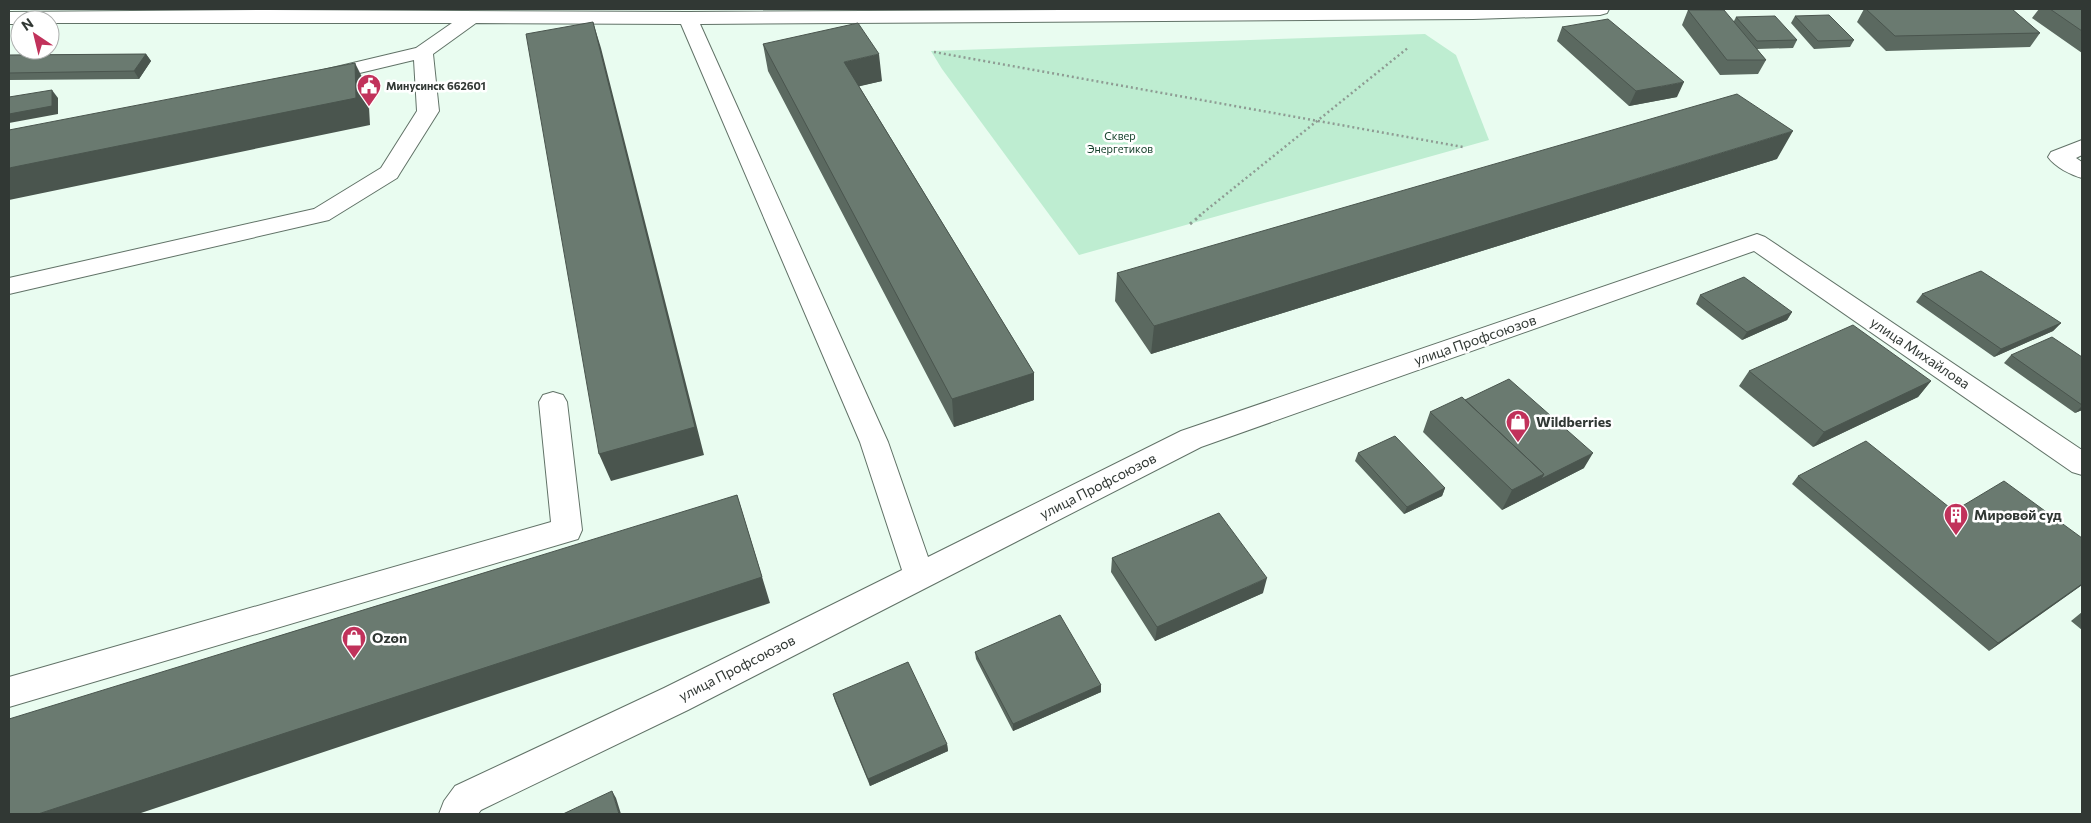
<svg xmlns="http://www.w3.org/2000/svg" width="2091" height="823" viewBox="0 0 2091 823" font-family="Commissioner,sans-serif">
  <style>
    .green { fill: #beedd1 }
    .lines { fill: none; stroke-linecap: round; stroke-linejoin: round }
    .minor-casing { stroke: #617267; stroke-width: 2 }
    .path-far1 { stroke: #8e9b93; stroke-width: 2.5; stroke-dasharray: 2 3; stroke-linecap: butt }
    .path { stroke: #8e9b93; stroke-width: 3; stroke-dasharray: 2.5 4; stroke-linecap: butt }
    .minor { fill: #fff; fill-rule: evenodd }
    .wall { fill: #5b6960 }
    .shaded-wall { fill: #4a554e }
    .building { fill: #6a7a70; stroke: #4a554e }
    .labels { text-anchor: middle; stroke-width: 5; stroke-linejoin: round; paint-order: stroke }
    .far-poi-label { font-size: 11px; font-weight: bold; fill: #313834; stroke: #fff; text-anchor: start }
    .far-park-label { font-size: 11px; fill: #15412b; stroke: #fff }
    .street-label { font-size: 14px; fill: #313834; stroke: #fff }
    .poi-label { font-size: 14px; font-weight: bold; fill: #313834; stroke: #fff; text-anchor: start }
  </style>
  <rect width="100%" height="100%" fill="#e9fcf0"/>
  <!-- green -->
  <path class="green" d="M1425 34 1456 55 1489 140 1079 255 942 69 931 51Z"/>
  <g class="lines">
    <defs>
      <path id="minor" d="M1249 9H1609L1607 13 1600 15 1473 19 700 24 888 442 928 557 1181 431 1757 234 1765 237 2082 450V475L2072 472 1754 251 1201 447 688 710 481 810 478 814H439L444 801 455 786 664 688 902 570 860 442 681 24 476 23 433 54 439 111 400 173 397 178 329 220 9 294V278L314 209 381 168 417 111 414 60 322 82 315 80 312 76 315 72 416 48 452 23H50V20H20V24H9V12L270 10 688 12Z
        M2082 140V155L2076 158 2082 162V178C2071 175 2055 167 2048 157L2051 152Z
        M553 392 563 395 567 402 582 530 578 539 9 707V677L551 522 539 402 543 395Z"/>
    </defs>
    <!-- minor casing -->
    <use href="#minor" class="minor-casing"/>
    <!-- path-far1 -->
    <path class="path-far1" d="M934 52 1463 147
      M1199 216 1409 47"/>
    <!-- path -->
    <path class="path" d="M1190 224 1201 215"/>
    <!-- minor -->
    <use href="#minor" class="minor"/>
  </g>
  <!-- wall -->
  <path class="wall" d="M1864 9H2012L2040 33 2030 47 1886 51 1857 22Z
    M2039 9H2082V53L2032 18Z
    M1688 10 1734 21 1736 17 1797 40 1793 48 1757 49 1766 60 1758 74 1720 75 1682 25Z
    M1795 16 1854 40 1850 47 1814 49 1791 23Z
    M1562 27 1677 97 1629 106 1557 41Z
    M763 44 882 81 859 86 1034 373V400L954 427 768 71Z
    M146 54 151 61 139 79 9 80V55Z
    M1777 159 1151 354 1115 301 1117 273Z
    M1922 294 2061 323 2053 331 1994 357 1916 302Z
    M1700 295 1792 312 1787 320 1742 340 1696 304Z
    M2011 355 2082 357V410L2075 413 2004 363Z
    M1749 371 1931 381 1918 397 1813 447 1739 386Z
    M1465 400 1584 468 1502 510 1423 432 1430 412Z
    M1358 453 1445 488 1442 496 1404 514 1355 461Z
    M1798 476 1954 511 2082 585 1989 651 1792 484Z
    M1112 558 1263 593 1155 641 1111 572Z
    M2082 612V630L2071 621Z
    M975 652 1101 685V692L1013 731 976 659Z
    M833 694 947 744 948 751 870 786 835 701Z"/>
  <!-- shaded-wall -->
  <path class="shaded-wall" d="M593 22 601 48 704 455 611 481 599 454Z
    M146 54 151 61 139 79 134 71Z
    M879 54 882 81 848 89 844 62Z
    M355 63 368 89 370 125 9 200V168Z
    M1684 82 1677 97 1629 106 1636 91Z
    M52 90 58 98V114L9 123V114Z
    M1793 131 1777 159 1151 354 1154 326Z
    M1792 312 1787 320 1742 340 1747 332Z
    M2061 323 2053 331 1994 357 2001 349Z
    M1034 373V400L954 427 952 399Z
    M1931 381 1918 397 1813 447 1824 432Z
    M2082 406V410L2075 413Z
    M1593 453 1584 468 1502 510 1512 490 1544 474Z
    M1445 488 1442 496 1404 514 1407 507Z
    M737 495 770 603 138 814H38Z
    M1267 578 1263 593 1155 641 1157 627Z
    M2082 584V585L1989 651 1998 643Z
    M1101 685V692L1013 731V724Z
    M947 744 948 751 870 786 868 779Z
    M612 791 616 798 621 814H619Z"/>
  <!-- building -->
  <path class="building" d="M1866 9H2012L2040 33 1895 36Z
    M2050 9H2082V31Z
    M1688 10H1724L1766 60H1727Z
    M1829 15 1854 40 1818 41 1795 16Z
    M1775 16 1797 40 1757 41 1736 17Z
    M1608 19 1684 82 1636 91 1562 27Z
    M593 22 695 427 599 454 526 34Z
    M858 23 879 54 844 62 1034 373 952 399 763 44Z
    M146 54 134 71 9 73V55Z
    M355 63 356 98 9 168V130Z
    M52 90V106L9 114V97Z
    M1737 94 1793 131 1154 326 1117 273Z
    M1981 271 2061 323 2001 349 1922 294Z
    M1744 277 1792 312 1747 332 1700 295Z
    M1853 325 1931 381 1824 432 1749 371Z
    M2052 337 2082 357V405L2011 355Z
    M1509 379 1593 453 1541 479 1544 474 1465 400Z
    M1462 397 1544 474 1512 490 1430 412Z
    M1395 436 1445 488 1407 507 1358 453Z
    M1866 441 1954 511 2004 481 2082 538V584L1998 643 1798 476Z
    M737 495 762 577 38 814H9V719Z
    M1219 513 1267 578 1157 627 1112 558Z
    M1060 615 1101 685 1013 724 975 652Z
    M908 662 947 744 868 779 833 694Z
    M612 791 619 814H563Z"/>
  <!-- icons -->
  <defs>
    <symbol id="civic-pin" viewBox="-11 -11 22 30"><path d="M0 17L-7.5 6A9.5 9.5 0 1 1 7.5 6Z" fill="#c1325b" stroke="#fff"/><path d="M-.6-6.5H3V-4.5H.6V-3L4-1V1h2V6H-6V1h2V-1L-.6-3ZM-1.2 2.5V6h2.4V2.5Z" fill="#fff"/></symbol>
    <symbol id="shop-pin" viewBox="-11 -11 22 30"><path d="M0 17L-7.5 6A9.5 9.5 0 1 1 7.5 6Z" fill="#c1325b" stroke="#fff"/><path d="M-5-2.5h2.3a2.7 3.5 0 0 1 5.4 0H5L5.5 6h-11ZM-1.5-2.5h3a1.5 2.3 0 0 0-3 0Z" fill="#fff"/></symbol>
    <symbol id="building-pin" viewBox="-11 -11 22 30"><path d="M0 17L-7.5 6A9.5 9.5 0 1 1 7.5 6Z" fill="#c1325b" stroke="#fff"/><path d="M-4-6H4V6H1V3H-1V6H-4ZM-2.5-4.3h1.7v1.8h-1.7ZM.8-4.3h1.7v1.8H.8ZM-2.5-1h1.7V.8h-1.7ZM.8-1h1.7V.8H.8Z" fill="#fff"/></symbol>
  </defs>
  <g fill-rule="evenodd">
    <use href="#civic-pin" x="355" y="72" width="28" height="38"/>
    <use href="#shop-pin" x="1504" y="408" width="28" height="38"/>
    <use href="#building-pin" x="1942" y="501" width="28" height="38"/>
    <use href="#shop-pin" x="340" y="624" width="28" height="38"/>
  </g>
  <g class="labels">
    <!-- far-poi labels -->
    <g class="far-poi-label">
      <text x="386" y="90">Минусинск 662601</text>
    </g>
    <!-- far-park labels -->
    <g class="far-park-label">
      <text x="1120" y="140">Сквер<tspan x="1120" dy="13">Энергетиков</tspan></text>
    </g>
    <!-- street labels -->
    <g class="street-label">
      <text transform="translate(1475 340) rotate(-19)" y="5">улица Профсоюзов</text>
      <text transform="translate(1920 353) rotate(34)" y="5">улица Михайлова</text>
      <text transform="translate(1098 486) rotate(-27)" y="5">улица Профсоюзов</text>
      <text transform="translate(737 668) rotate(-27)" y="5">улица Профсоюзов</text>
    </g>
    <!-- poi labels -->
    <g class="poi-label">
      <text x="1536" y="427">Wildberries</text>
      <text x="1974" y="520">Мировой суд</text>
      <text x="372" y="643">Ozon</text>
    </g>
  </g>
  <!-- border -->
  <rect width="2091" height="823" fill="none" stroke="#313834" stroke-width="20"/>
  <!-- north arrow -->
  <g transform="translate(35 35) rotate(325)"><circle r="24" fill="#ffffff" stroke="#adafae"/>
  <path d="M0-4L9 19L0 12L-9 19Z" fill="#c1325b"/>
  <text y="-8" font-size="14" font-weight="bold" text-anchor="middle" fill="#313834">N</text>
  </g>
</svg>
